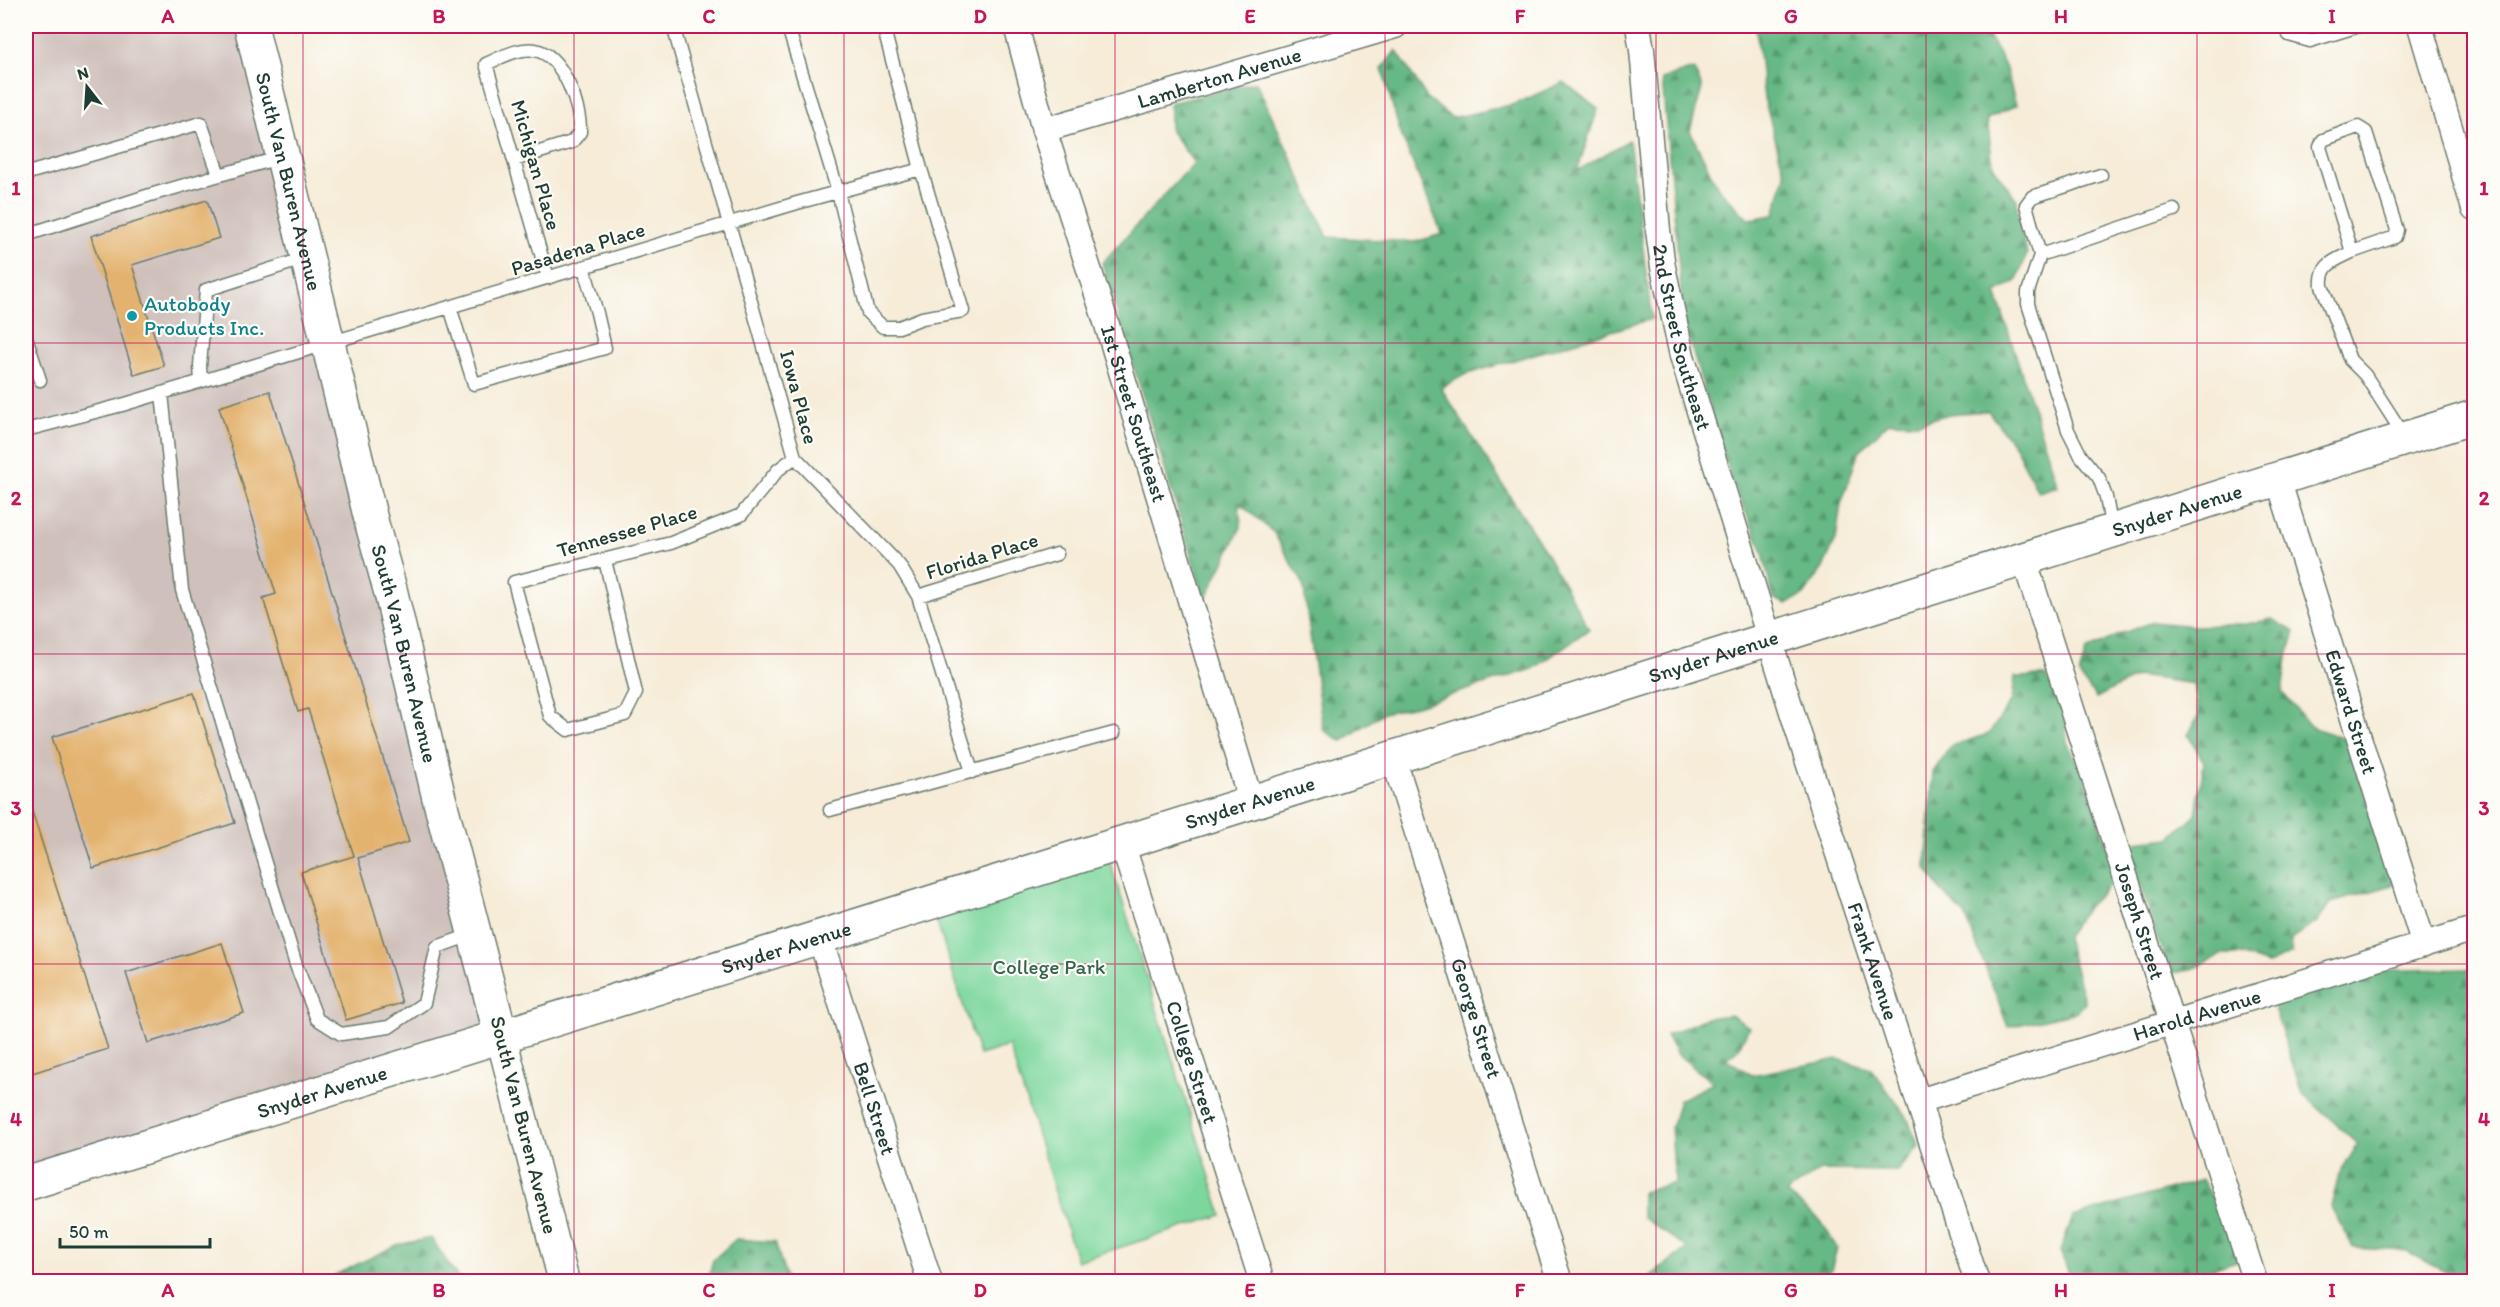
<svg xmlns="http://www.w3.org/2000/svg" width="2500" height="1307" viewBox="0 0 2500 1307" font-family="Itim,sans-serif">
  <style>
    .industrial { fill: #cfc0bb }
    .forest { fill: url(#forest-firs); stroke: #427a5c; stroke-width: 1.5 }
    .park { fill: #7dd79d; stroke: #4e8a68; stroke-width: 1.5 }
    .building { fill: #e3b26e }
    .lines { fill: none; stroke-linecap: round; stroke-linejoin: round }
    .service-casing { stroke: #6a7a6d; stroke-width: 15 }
    .minor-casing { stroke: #6a7a6d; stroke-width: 27 }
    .tertiary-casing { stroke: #6a7a6d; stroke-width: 33 }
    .secondary-casing { stroke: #6a7a6d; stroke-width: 36 }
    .service { stroke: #fff; stroke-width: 12 }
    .minor { stroke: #fff; stroke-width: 24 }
    .tertiary { stroke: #fff; stroke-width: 30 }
    .secondary { stroke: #fff; stroke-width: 33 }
    .grid { fill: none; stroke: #c2185b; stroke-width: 1.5; stroke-opacity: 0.55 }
    .culture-dot { fill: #0f9aa8; stroke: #fdfcf7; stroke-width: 2 }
    .labels { text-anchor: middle; stroke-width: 4.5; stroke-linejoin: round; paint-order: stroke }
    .street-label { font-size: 21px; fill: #1f3d34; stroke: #fdfcf7 }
    .culture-label { font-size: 21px; fill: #0d838f; stroke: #fdfcf7; text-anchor: start }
    .park-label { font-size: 21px; fill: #36644e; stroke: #fdfcf7 }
    .neatline { fill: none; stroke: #c2185b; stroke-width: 2 }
    .grid-label { font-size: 20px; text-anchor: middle; font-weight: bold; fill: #c2185b }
  </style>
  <defs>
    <pattern id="forest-firs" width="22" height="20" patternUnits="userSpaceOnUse" patternTransform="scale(1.5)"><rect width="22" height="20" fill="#66b884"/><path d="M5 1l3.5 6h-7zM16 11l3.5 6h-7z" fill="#53976d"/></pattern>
  </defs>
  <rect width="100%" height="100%" fill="#fdfcf7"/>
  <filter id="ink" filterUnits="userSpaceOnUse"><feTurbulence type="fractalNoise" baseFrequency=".0167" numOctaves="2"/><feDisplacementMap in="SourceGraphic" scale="12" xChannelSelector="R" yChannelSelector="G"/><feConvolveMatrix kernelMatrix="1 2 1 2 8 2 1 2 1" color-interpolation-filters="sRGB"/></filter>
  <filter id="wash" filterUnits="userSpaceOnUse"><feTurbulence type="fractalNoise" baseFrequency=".008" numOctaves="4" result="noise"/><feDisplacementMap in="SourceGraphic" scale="24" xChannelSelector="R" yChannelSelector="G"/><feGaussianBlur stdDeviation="1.35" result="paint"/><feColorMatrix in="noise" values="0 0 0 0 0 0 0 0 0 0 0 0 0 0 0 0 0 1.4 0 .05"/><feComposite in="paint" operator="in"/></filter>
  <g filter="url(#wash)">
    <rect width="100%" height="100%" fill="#f6ecd8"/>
    <!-- industrial -->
    <path class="industrial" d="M26 26H251L501 1036 26 1184Z"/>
    <!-- forest -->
    <path class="forest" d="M1756 26H1984L2005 66 2016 105 1987 119 1993 166 2017 200 2018 218 2027 254 2017 281 1996 293 2058 486 2038 492 2016 448 1988 411 1949 414 1918 423 1889 422 1859 451 1841 504 1836 539 1823 568 1804 595 1786 604 1773 598 1762 549 1732 481 1684 323 1662 79 1694 69 1702 88 1690 131 1718 188 1748 219 1774 215 1785 175 1764 98Z
      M1396 50 1427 98 1452 118 1515 104 1564 82 1598 109 1577 171 1629 140 1652 319 1464 375 1441 388 1545 551 1589 629 1533 669 1416 706 1383 713 1342 741 1323 730 1303 583 1274 533 1239 503 1241 527 1205 600 1102 263 1194 163 1170 130V103L1256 82 1328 237 1415 242 1442 234 1400 132 1382 69Z
      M2272 619 2295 632 2287 658 2282 692 2310 726 2347 740 2396 884 2331 903 2318 921 2291 940 2292 953 2268 964 2241 955H2221L2190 970 2169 974 2127 843 2170 838 2196 814 2204 762 2188 735 2199 715 2194 684 2138 676 2096 698 2079 675 2086 651 2120 634 2153 622 2196 626 2247 624Z
      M2045 676 2063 700 2067 742 2084 774 2117 878 2089 905 2066 937 2085 1003 2077 1012 2008 1027 1965 915 1941 891 1926 868 1933 772 1951 746 1989 734 2012 700 2015 677Z
      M2474 969V1281H2461L2407 1251 2353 1248 2331 1207 2339 1175 2358 1144 2302 1093 2272 1002 2390 970Z
      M1731 1015 1749 1027 1739 1048 1726 1059 1752 1075 1838 1059 1871 1069 1906 1115 1919 1146 1898 1171 1820 1170 1786 1193 1821 1221 1837 1248 1831 1270 1826 1281H1644L1687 1248 1642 1217V1192L1675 1183 1671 1128 1679 1100 1713 1083 1677 1054 1666 1035 1706 1018Z
      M2202 1180 2233 1232 2240 1260 2185 1277V1281H2072L2060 1251 2073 1217Z
      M431 1238 460 1281H337L335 1275 397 1245Z
      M736 1239 775 1242 787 1281H707L713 1260Z"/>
    <!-- park -->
    <path class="park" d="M1109 859 1222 1215 1077 1261 1009 1046 979 1055 933 910Z"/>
    <g id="blocks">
      <!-- building -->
      <path class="building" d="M207 200 219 238 132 265 164 366 134 375 91 236Z
        M270 391 409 842 358 858 402 1003 346 1020 301 872 354 856 308 709 298 712 263 598 276 594 219 407Z
        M194 693 235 823 93 868 52 737Z
        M29 802 108 1049 26 1075V803Z
        M222 943 244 1013 148 1043 126 973Z"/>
    </g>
  </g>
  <g filter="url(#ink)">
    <use href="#blocks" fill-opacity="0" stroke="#6a7a6d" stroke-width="1.5"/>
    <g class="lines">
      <defs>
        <path id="service" d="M673 26 795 457 899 565 918 596 972 772
          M790 26 788 27 838 192 868 313 883 327H899L922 318 963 311 921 169 883 26
          M2286 26 2289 35 2310 41 2359 26
          M514 160 572 142 580 132C581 107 563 55 535 50 519 47 500 58 486 64L548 278
          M2101 175 2032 197 2026 205 2040 255 2028 292V304L2068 430 2081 456 2099 478 2106 497 2112 530
          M26 178 28 173 201 123 219 175
          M26 235 150 195 282 157
          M2352 252 2395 237 2397 230 2366 132 2358 127 2323 140 2320 147 2352 252C2334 261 2320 264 2322 286L2350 360 2365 375 2405 437
          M2040 255 2174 210
          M450 307 474 384 605 348 597 313 584 268
          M26 337 40 380
          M201 381 200 366 206 290 306 258
          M162 393 182 590 296 965 317 1019 341 1034 389 1027 424 1003 437 947 473 934
          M26 430 122 405 797 203 921 169
          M605 560 636 693 625 715 568 730 550 716 514 582 671 543 741 515 778 470 795 457
          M918 596 1057 554
          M830 810 1114 733"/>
        <g id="minor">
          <path id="s1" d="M1016 26 1044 130 1107 325 1251 802"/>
          <path id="s2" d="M1638 26 1642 50 1658 230 1663 267 1682 356 1797 728 1977 1282"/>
          <path d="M2420 26 2474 209"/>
          <path id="s3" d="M1044 130 1395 26"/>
          <path id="s4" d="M2278 479 2424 945"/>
          <path id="s5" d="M2024 559 2255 1282"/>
          <path id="s6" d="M1393 757 1560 1282"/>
          <path id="s7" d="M1122 843 1262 1282"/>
          <path id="s8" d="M819 935 930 1282"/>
          <path id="s9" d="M1919 1101 2474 929"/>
        </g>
        <path id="tertiary" d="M501 1036 564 1282"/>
        <g id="secondary">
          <path id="s10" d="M251 26 372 524 391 593 438 794 501 1036"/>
          <path id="s11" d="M26 1184 1122 843 2474 417"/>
        </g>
      </defs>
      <!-- service casing -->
      <use href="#service" class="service-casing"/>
      <!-- minor casing -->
      <use href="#minor" class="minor-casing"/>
      <!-- tertiary casing -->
      <use href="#tertiary" class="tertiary-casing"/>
      <!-- secondary casing -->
      <use href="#secondary" class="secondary-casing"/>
      <!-- service -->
      <use href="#service" class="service"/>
      <!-- minor -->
      <use href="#minor" class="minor"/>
      <!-- tertiary -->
      <use href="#tertiary" class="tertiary"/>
      <!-- secondary -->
      <use href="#secondary" class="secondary"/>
    </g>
  </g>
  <!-- grid -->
  <path class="grid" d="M303 26V1282M574 26V1282M844 26V1282M1115 26V1282M1385 26V1282M1656 26V1282M1926 26V1282M2197 26V1282M26 343H2474M26 654H2474M26 964H2474"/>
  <!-- markers -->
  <circle class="culture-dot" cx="132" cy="316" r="6"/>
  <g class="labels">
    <!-- street labels -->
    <g class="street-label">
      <text dy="7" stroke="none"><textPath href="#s3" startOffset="183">Lamberton Avenue</textPath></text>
      <text transform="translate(536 165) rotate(74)" y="7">Michigan Place</text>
      <text dy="7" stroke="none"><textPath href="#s10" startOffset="160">South Van Buren Avenue</textPath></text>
      <text transform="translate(578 249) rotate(-17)" y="7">Pasadena Place</text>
      <text dy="7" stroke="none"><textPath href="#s2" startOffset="315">2nd Street Southeast</textPath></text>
      <text transform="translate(799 397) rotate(75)" y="7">Iowa Place</text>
      <text dy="7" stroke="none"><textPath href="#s1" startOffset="405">1st Street Southeast</textPath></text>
      <text dy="7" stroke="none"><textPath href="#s11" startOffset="2254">Snyder Avenue</textPath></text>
      <text transform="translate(627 531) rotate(-16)" y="7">Tennessee Place</text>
      <text transform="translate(982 556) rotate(-17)" y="7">Florida Place</text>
      <text dy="7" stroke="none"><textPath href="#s10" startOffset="646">South Van Buren Avenue</textPath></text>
      <text dy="7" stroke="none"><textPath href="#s11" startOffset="1768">Snyder Avenue</textPath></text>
      <text dy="7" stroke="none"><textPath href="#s4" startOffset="244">Edward Street</textPath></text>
      <text dy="7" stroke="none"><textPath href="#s11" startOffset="1282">Snyder Avenue</textPath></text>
      <text dy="7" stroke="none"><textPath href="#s5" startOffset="380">Joseph Street</textPath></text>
      <text dy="7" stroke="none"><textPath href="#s11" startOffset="796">Snyder Avenue</textPath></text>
      <text dy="7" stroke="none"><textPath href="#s2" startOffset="968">Frank Avenue</textPath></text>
      <text dy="7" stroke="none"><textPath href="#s9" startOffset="291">Harold Avenue</textPath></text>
      <text dy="7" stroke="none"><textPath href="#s6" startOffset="274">George Street</textPath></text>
      <text dy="7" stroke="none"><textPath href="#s7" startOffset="230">College Street</textPath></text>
      <text dy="7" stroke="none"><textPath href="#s11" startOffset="310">Snyder Avenue</textPath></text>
      <text dy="7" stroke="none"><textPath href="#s8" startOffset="182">Bell Street</textPath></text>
      <text transform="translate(524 1125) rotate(76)" y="7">South Van Buren Avenue</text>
    </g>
    <!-- culture labels -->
    <g class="culture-label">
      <text x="144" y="311">Autobody<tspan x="144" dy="24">Products Inc.</tspan></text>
    </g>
    <!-- park labels -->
    <g class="park-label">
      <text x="1049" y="974">College Park</text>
    </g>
  </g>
  <!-- margin -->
  <rect width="2500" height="1307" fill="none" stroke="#fdfcf7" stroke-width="66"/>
  <!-- north arrow -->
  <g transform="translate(87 87) rotate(343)" stroke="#fdfcf7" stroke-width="4.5" paint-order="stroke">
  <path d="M0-4.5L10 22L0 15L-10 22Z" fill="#1f3d34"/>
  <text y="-9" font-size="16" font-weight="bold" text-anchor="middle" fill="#1f3d34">N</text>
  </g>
  <!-- scale -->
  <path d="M60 1238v9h150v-9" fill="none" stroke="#1f3d34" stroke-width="3"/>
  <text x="69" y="1238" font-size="18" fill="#1f3d34" stroke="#fdfcf7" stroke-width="4.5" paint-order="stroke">50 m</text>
  <rect x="33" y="33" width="2434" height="1241" class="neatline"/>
  <g class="grid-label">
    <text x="168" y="23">A</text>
    <text x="439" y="23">B</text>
    <text x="709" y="23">C</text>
    <text x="980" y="23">D</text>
    <text x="1250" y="23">E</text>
    <text x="1520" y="23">F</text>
    <text x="1791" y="23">G</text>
    <text x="2061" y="23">H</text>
    <text x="2332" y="23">I</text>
    <text x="16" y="195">1</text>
    <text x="2484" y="195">1</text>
    <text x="16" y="505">2</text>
    <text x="2484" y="505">2</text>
    <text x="16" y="815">3</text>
    <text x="2484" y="815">3</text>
    <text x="16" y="1126">4</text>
    <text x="2484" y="1126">4</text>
    <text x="168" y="1297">A</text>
    <text x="439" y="1297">B</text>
    <text x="709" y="1297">C</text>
    <text x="980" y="1297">D</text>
    <text x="1250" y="1297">E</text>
    <text x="1520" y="1297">F</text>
    <text x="1791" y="1297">G</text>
    <text x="2061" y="1297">H</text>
    <text x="2332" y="1297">I</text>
  </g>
</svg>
